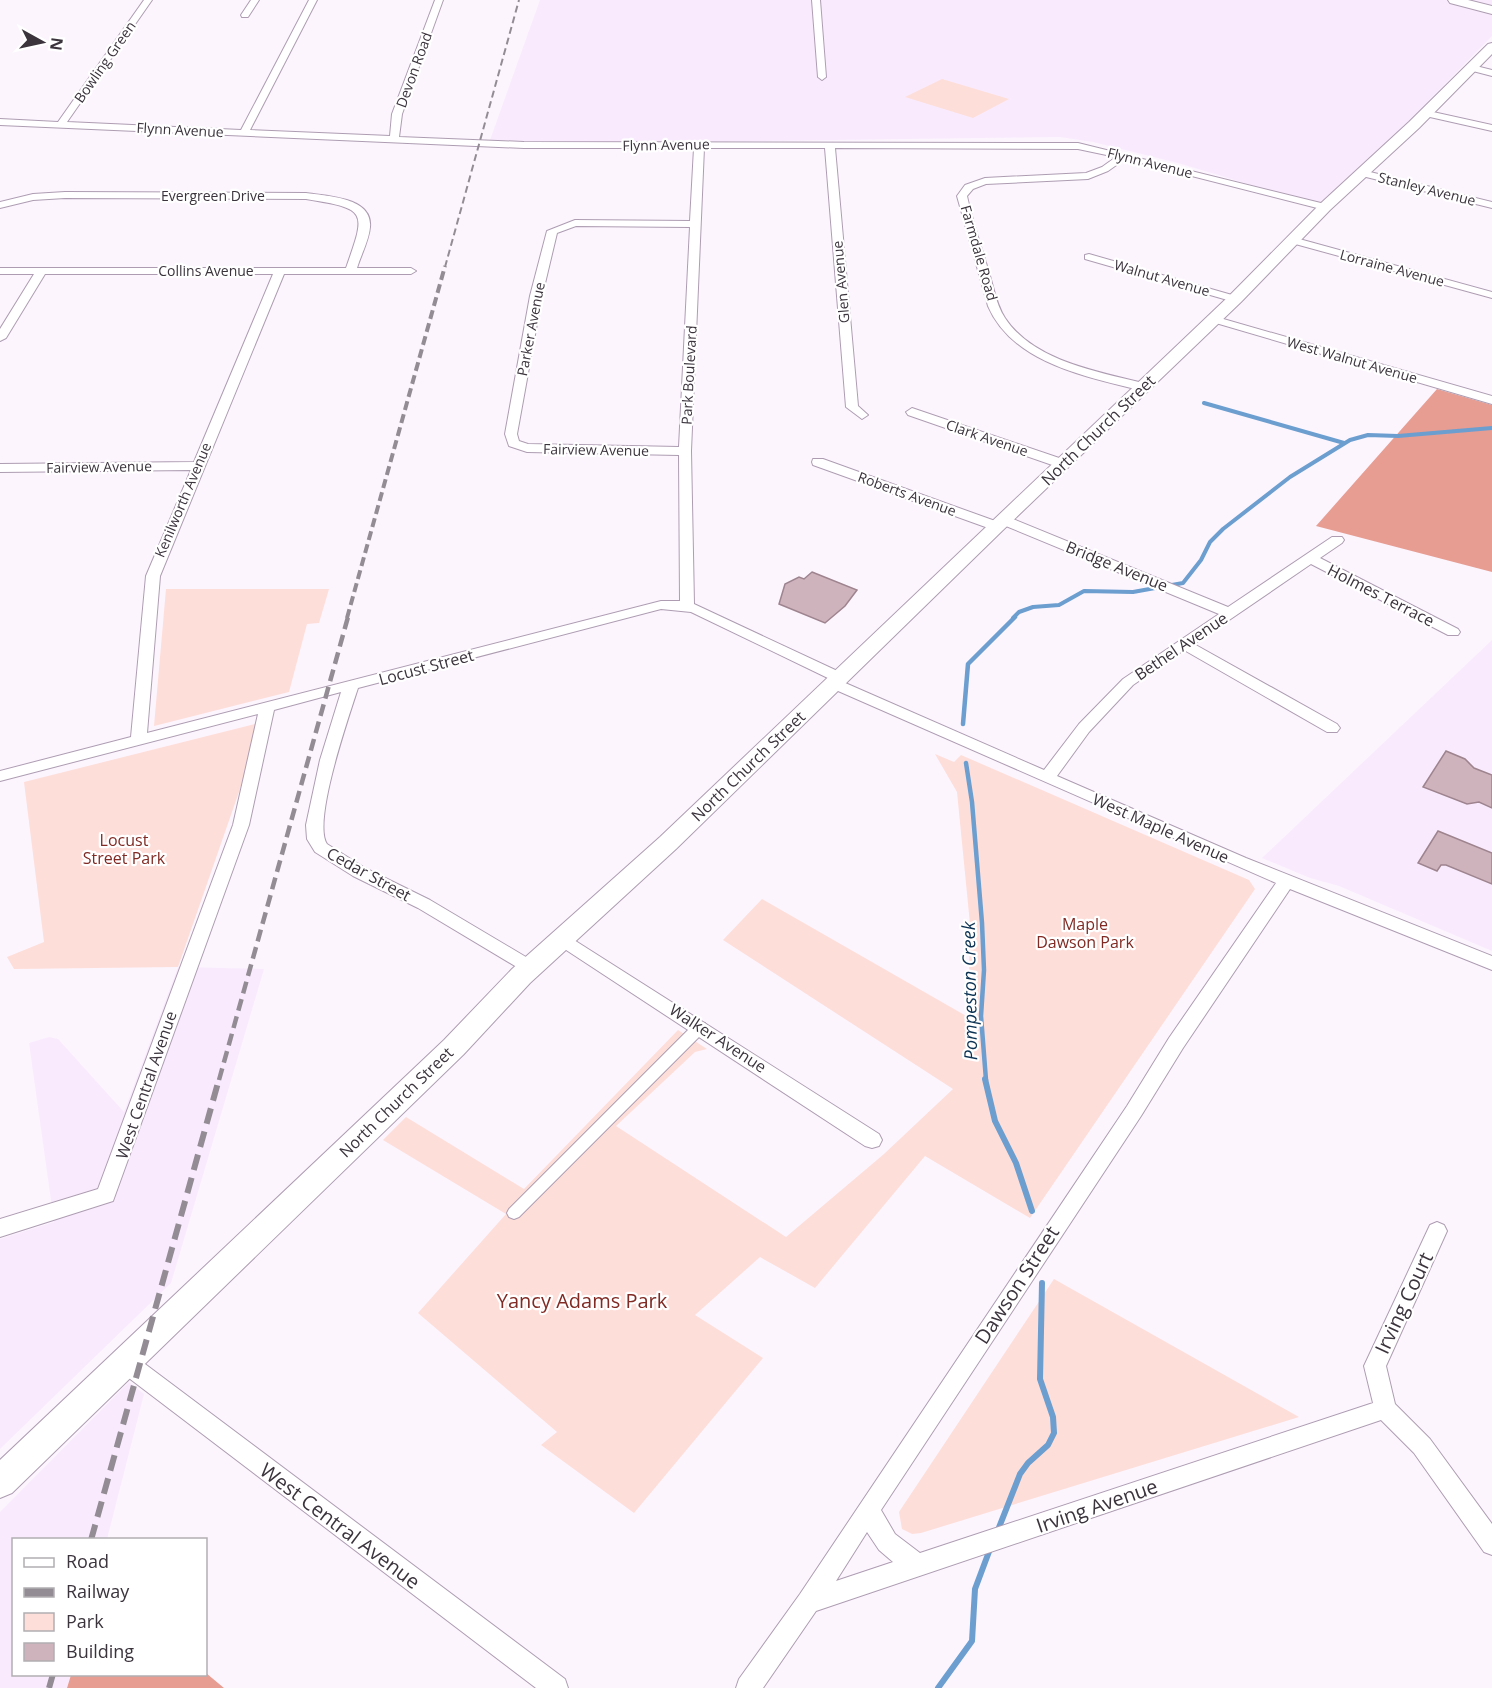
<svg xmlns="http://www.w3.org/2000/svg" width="1492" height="1688" viewBox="0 0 1492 1688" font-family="'Open Sans',sans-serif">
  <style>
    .built { fill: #f9ebfd }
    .green { fill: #feded9 }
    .forest { fill: #e79d92 }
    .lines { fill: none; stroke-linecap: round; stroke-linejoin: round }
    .stream-far2 { stroke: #6c9ecf; stroke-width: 4 }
    .stream-far1 { stroke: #6c9ecf; stroke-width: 4.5 }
    .stream { stroke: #6c9ecf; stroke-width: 6 }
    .building { fill: #ceb2bc; stroke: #9e848e; stroke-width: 1.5 }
    .pedestrian-casing { stroke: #ae9db2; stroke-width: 2 }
    .minor-casing { stroke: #ae9db2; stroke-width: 2 }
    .secondary-casing { stroke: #ae9db2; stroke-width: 2 }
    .pedestrian { fill: #fff; fill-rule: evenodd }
    .minor { fill: #fff; fill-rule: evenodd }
    .secondary { fill: #fff; fill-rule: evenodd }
    .rail-far3 { stroke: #938c95; stroke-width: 2; stroke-dasharray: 7 4; stroke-linecap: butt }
    .rail-far2 { stroke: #938c95; stroke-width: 4; stroke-dasharray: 9 4.5; stroke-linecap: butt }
    .rail-far1 { stroke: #938c95; stroke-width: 4.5; stroke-dasharray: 12 6; stroke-linecap: butt }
    .rail { stroke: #938c95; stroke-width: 6; stroke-dasharray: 16 8; stroke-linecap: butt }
    .labels { text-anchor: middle; stroke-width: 4.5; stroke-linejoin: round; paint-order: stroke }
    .far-street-label { font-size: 14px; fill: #3b343d; stroke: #fff }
    .street-label { font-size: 16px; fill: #3b343d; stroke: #fff }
    .park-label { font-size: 16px; fill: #802a23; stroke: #fff }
    .water-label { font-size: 18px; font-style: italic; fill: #0c3253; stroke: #fff }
    .near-street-label { font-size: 20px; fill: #3b343d; stroke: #fff }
    .near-park-label { font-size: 20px; fill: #802a23; stroke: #fff }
  </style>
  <rect width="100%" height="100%" fill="#fcf5fe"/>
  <!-- built -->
  <path class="built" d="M540 0H1492V36L1325 207 1178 163 1093 142 1060 137 607 143 490 140Z
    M1492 640V951L1339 886 1310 878 1262 858Z
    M178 967 264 969 171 1283 0 1449V1239L54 1222 29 1043 49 1037 58 1039 124 1112Z
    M129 1382 144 1394 107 1539 14 1540V1674L71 1675 67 1688H0V1512Z"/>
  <!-- green -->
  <path class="green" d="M942 79 1009 99 973 118 905 97Z
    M166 589H329L319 623 307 624 289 692 154 726Z
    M259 723 240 789 178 967 14 969 7 957 44 942 24 782Z
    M935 754 954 762 961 755 1249 880 1255 889 1030 1218 925 1156 815 1288 760 1257 695 1315 763 1358 634 1513 541 1445 557 1432 418 1313 506 1214 383 1140 406 1117 524 1189 678 1030 707 1049 695 1052 616 1126 786 1237 884 1154 953 1089 723 940 762 899 968 1017 970 924 957 792Z
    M1054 1279 1299 1417 921 1533 912 1534 902 1529 899 1512Z"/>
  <!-- forest -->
  <path class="forest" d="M1437 389 1492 405V572L1316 526Z
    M206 1673 224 1688H67L71 1675Z"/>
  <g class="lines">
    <!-- stream-far2 -->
    <path class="stream-far2" d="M1204 403 1344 443
      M1013 618 1019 612 1033 607 1059 605 1084 591 1133 592 1183 583 1201 560 1210 542 1223 529 1290 477 1350 440 1368 435 1398 436 1492 428"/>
    <!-- stream-far1 -->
    <path class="stream-far1" d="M963 724 968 664 1015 617
      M966 763 972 802 982 923 984 970 981 1016 986 1080"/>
    <!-- stream -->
    <path class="stream" d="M985 1079 995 1121 1016 1163 1032 1211
      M998 1530 1020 1474 1028 1463 1048 1445 1054 1433 1053 1417 1040 1379 1042 1283
      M938 1688 972 1641 975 1589 990 1549"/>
  </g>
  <!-- building -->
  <path class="building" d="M812 572 857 590 845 606 825 623 779 604 785 584 799 577 804 579Z
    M1446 751 1465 759 1474 768 1492 775V808L1479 802 1467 804 1423 787Z
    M1438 831 1492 853V884L1446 865H1441L1437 871 1418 863Z"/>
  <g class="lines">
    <defs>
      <path id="pedestrian" d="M700 1022 705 1023 707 1027 705 1031 519 1217 514 1219 509 1217 507 1213 509 1209 695 1023Z"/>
      <path id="minor" d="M144 0H152L67 122 241 130 309 0H317L250 130 390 136 392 114 435 0H443L402 114 399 137 524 142 1078 143 1329 205 1330 207 1325 210 1125 159 1108 171 1088 179 986 184 973 189 967 196C972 220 980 243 987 266 993 283 995 303 1005 318 1034 362 1100 372 1147 384V390L1143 391C1088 377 1013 364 988 306L957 196 965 185 985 178 1086 173 1102 167 1116 157 1078 149 835 148 858 406 868 415 862 419 846 407 825 148H704L691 451 694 604 846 675 848 678 843 682 1044 770 1079 724 1123 679 1219 614 1001 524V529H991L813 465 812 462 813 459H823L998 522V517H1008L1228 607 1332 537H1342L1344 540 1342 543 1320 558 1458 629 1460 632 1458 635H1448L1311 564 1194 644 1337 724 1340 728 1337 732H1327L1184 650 1133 685 1089 732 1057 776 1246 858 1492 956V970L1290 889 1183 1048 1141 1116 881 1510 895 1534 920 1553 1373 1403 1364 1366 1430 1225 1437 1222 1444 1225 1447 1231 1386 1366 1395 1404 1430 1439 1492 1524V1555L1484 1552 1414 1453 1381 1420 816 1611 763 1688H736L739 1679 800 1594 1127 1106 1169 1038 1276 883 829 687 827 684 832 680 691 612 661 609 358 688C349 716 312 822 327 844L365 868 430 900 536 963 539 968 536 973 530 975 418 908 353 876 315 852 307 839 306 825 320 760 341 692 274 710 249 825 113 1201 0 1237V1219L98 1189 233 825 258 714 0 781V771L131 737 146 576 191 470 0 472V464L194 462 273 274H45L6 338 0 341V329L34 274H0V268H346C366 211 368 209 306 199L65 198 33 200 0 208V202L33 194 65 192 306 193C326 196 373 197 370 227 369 240 361 255 357 268H411L416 271 411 274H284L160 576 147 733 661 601H680L679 455 527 452 509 446 505 434 530 296 547 231 575 220 690 221 694 148H524L0 125V119L58 122ZM576 226 690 227 679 447 528 444 519 441 517 434 542 296 557 233ZM867 1532 879 1550 893 1562 836 1581Z
        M251 0H259L248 17H242L241 15Z
        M812 0H820L826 77 822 80 818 77Z
        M1472 65 1492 70V76L1469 70 1468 68Z
        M1424 110 1492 125V131L1421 115 1419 113Z
        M1362 170 1492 202V208L1358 175 1357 173Z
        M1292 237 1492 292V298L1288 242 1287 240Z
        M1089 254 1239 297 1241 299 1239 301H1231L1085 259V255Z
        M1213 316 1492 396V404L1209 321 1207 319Z
        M912 408 1068 461 1069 464 1063 468 1058 467 908 415 906 412Z
        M563 933 879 1134 882 1140 879 1146 872 1148 865 1146 557 944 554 939 557 934Z
        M125 1352 133 1355 565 1679 568 1688H536L117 1369 114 1362 117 1355Z"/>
      <path id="secondary" d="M1448 0H1468L1492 6V14L1450 3Z
        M1492 43V54L1419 128 1330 210 1241 302 1003 530 676 849 530 983 464 1054 12 1493 0 1498V1460L444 1040 512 969 660 837 1229 296 1320 204 1409 122 1488 44Z"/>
    </defs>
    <!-- pedestrian casing -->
    <use href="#pedestrian" class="pedestrian-casing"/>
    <!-- minor casing -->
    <use href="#minor" class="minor-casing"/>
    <!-- secondary casing -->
    <use href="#secondary" class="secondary-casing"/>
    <!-- pedestrian -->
    <use href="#pedestrian" class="pedestrian"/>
    <!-- minor -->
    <use href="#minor" class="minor"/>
    <!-- secondary -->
    <use href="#secondary" class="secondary"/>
    <!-- rail-far3 -->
    <path class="rail-far3" d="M445 267 519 0"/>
    <!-- rail-far2 -->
    <path class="rail-far2" d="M347 618 445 266"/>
    <!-- rail-far1 -->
    <path class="rail-far1" d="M219 1080 348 617"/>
    <!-- rail -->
    <path class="rail" d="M91 1540 219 1079
      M49 1688 53 1674"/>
  </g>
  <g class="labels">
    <!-- far-street labels -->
    <g class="far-street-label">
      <text transform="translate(105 62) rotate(-55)" y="5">Bowling Green</text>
      <text transform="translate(414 70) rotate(-70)" y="5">Devon Road</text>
      <text transform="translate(180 130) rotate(3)" y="5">Flynn Avenue</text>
      <text transform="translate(666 145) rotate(-1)" y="5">Flynn Avenue</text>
      <text transform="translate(1150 163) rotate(14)" y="5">Flynn Avenue</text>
      <text transform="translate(1427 189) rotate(14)" y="5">Stanley Avenue</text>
      <text x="213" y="201">Evergreen Drive</text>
      <text transform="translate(979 253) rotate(74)" y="5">Farmdale Road</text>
      <text transform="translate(1392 268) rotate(15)" y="5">Lorraine Avenue</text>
      <text x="206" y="276">Collins Avenue</text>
      <text transform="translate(1162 278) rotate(16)" y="5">Walnut Avenue</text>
      <text transform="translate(841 282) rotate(-95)" y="5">Glen Avenue</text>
      <text transform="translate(531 329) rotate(-79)" y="5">Parker Avenue</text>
      <text transform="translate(1352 360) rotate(16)" y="5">West Walnut Avenue</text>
      <text transform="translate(689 375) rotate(-87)" y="5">Park Boulevard</text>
      <text transform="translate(987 438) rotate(19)" y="5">Clark Avenue</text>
      <text transform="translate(596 450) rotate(1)" y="5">Fairview Avenue</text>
      <text transform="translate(99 467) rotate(-1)" y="5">Fairview Avenue</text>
      <text transform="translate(907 494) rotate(20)" y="5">Roberts Avenue</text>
      <text transform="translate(183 500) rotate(-67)" y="5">Kenilworth Avenue</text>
    </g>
    <!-- street labels -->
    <g class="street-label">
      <text transform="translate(1098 430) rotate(-44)" y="6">North Church Street</text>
      <text transform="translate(1117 566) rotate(22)" y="6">Bridge Avenue</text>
      <text transform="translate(1381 595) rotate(27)" y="6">Holmes Terrace</text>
      <text transform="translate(1181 646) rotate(-34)" y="6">Bethel Avenue</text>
      <text transform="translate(426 667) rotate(-15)" y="6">Locust Street</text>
      <text transform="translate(748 766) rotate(-44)" y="6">North Church Street</text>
      <text transform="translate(1161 828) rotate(24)" y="6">West Maple Avenue</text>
      <text transform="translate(369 874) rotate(29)" y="6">Cedar Street</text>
      <text transform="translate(718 1038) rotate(33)" y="6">Walker Avenue</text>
      <text transform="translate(146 1085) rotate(-71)" y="6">West Central Avenue</text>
      <text transform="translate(396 1102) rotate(-44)" y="6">North Church Street</text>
    </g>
    <!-- park labels -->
    <g class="park-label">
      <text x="124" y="846">Locust<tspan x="124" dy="18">Street Park</tspan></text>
      <text x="1085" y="930">Maple<tspan x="1085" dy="18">Dawson Park</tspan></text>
    </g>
    <!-- water labels -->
    <g class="water-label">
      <text transform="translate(970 991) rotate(-91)" y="6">Pompeston Creek</text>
    </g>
    <!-- near-street labels -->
    <g class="near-street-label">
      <text transform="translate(1017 1285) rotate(-57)" y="7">Dawson Street</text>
      <text transform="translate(1404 1303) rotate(-65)" y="7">Irving Court</text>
      <text transform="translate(1097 1506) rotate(-19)" y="7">Irving Avenue</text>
      <text transform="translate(340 1526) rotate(37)" y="7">West Central Avenue</text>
    </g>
    <!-- near-park labels -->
    <g class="near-park-label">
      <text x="582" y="1308">Yancy Adams Park</text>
    </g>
  </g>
  <!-- legend -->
  <rect x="12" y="1538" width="195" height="138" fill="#ffffff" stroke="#b1aeb1" stroke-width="1.5"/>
  <rect x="24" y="1558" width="30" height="9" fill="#ffffff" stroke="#b1aeb1" stroke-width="1.5"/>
  <text x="66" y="1568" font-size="18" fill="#3b343d">Road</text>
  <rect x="24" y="1588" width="30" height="9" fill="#938c95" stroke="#b1aeb1" stroke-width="1.5"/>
  <text x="66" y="1598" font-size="18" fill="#3b343d">Railway</text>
  <rect x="24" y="1613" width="30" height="18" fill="#feded9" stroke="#b1aeb1" stroke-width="1.5"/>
  <text x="66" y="1628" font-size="18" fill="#3b343d">Park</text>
  <rect x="24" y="1643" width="30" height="18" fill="#ceb2bc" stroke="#b1aeb1" stroke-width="1.5"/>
  <text x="66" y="1658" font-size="18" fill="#3b343d">Building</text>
  <!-- north arrow -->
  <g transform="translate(42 42) rotate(98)" stroke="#ffffff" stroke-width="4.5" paint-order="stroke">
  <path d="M0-4.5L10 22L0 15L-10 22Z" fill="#3b343d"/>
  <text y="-9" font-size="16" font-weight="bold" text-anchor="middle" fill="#3b343d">N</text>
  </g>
</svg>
